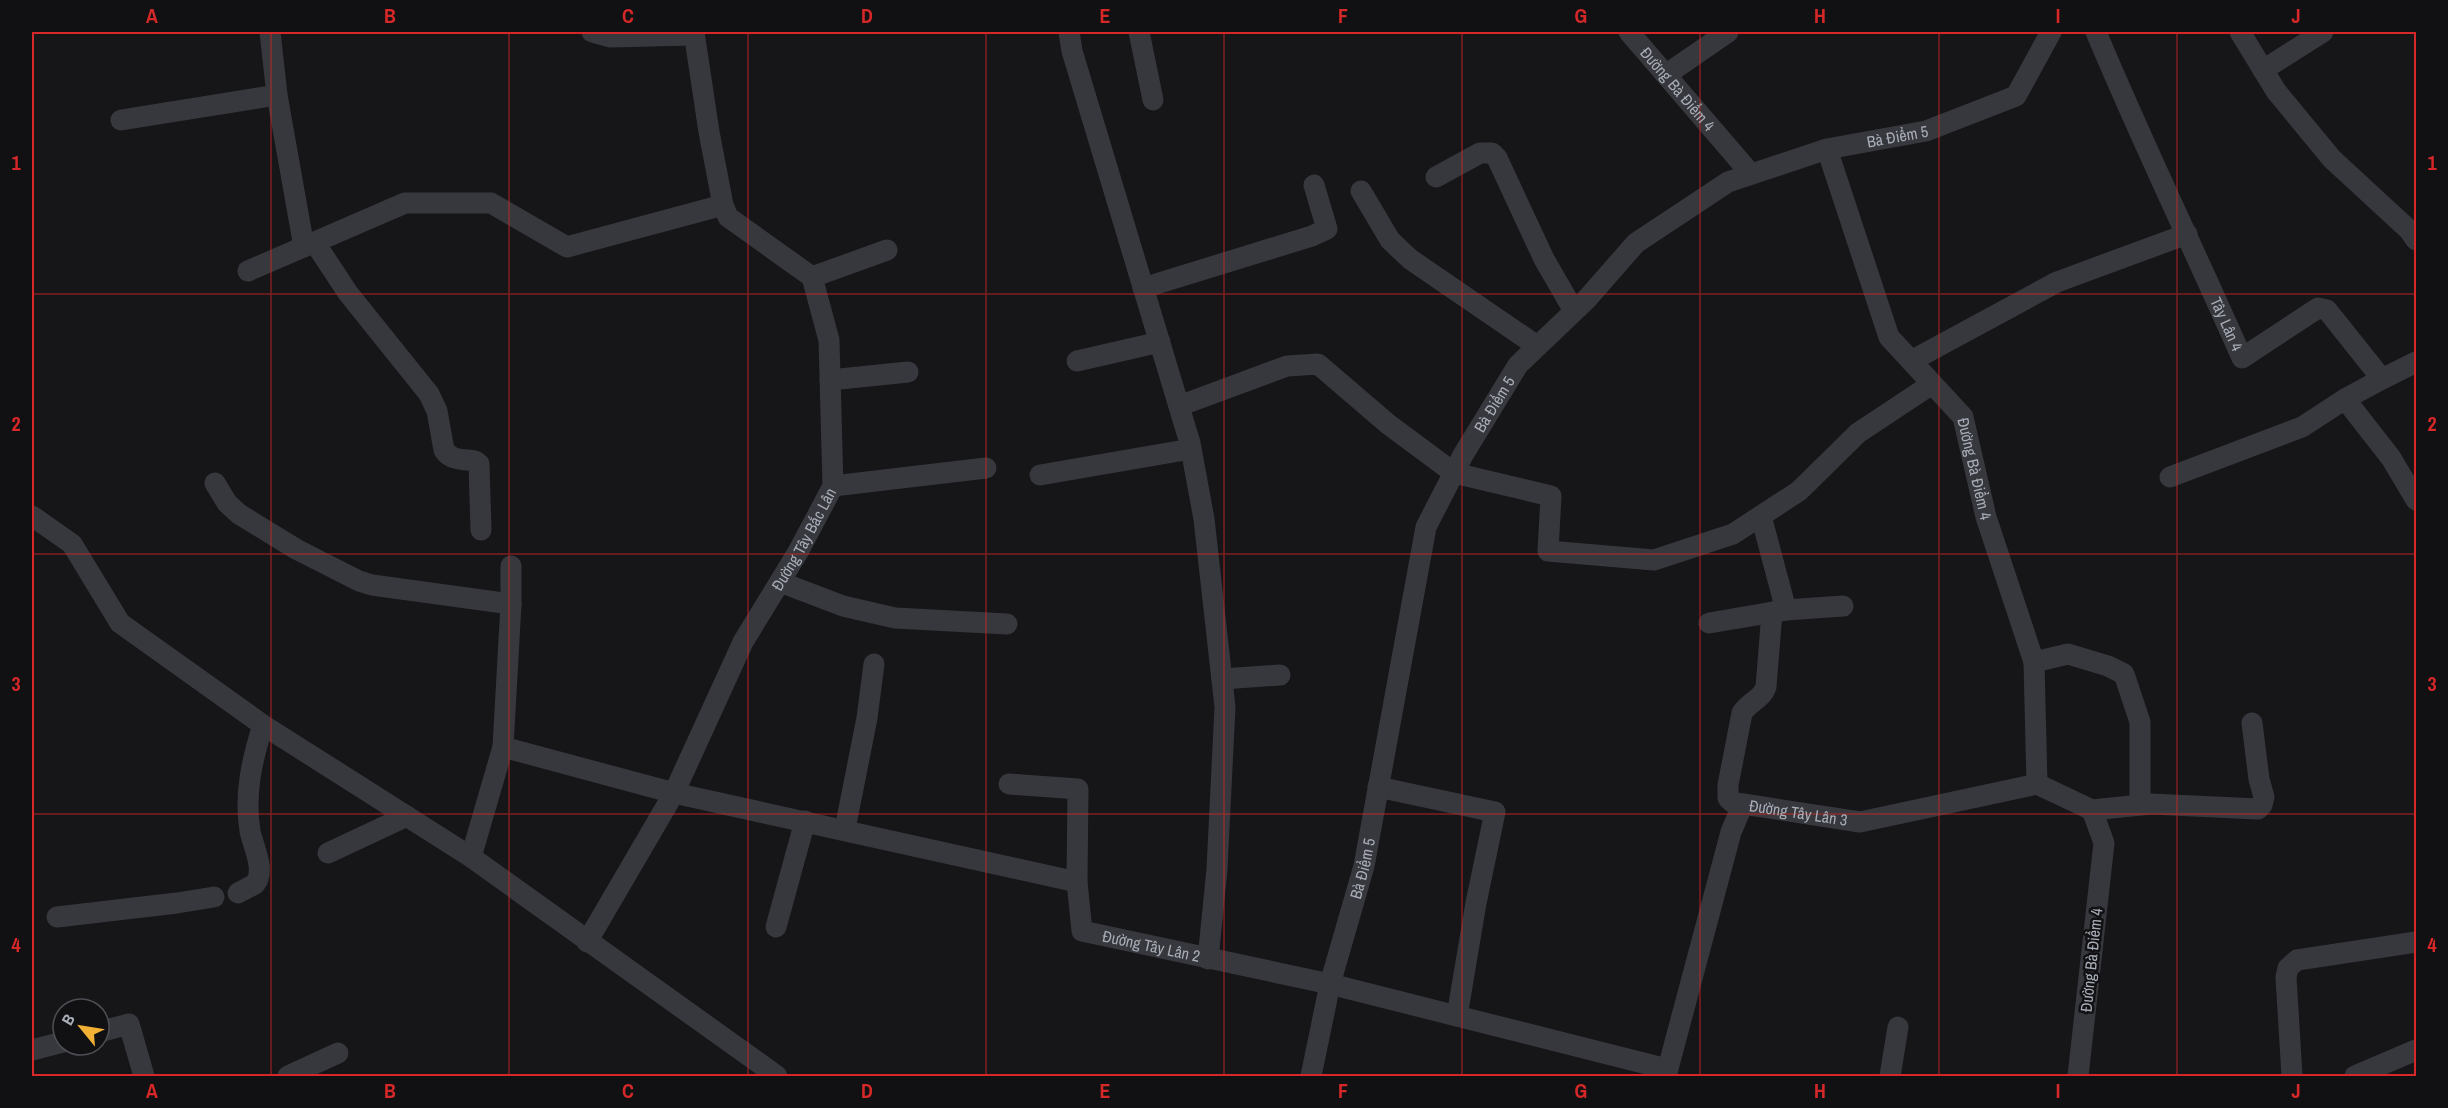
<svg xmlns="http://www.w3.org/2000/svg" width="2448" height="1108" viewBox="0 0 2448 1108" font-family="'Archivo Narrow',sans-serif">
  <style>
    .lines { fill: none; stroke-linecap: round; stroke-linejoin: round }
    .minor { stroke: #37383d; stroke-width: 21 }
    .grid { fill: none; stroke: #d62828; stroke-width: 1.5; stroke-opacity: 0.55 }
    .labels { text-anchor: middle; stroke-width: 5; stroke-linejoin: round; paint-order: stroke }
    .street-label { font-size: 16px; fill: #a8adb8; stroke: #111113 }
    .neatline { fill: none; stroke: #d62828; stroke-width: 2 }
    .grid-label { font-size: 20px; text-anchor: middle; font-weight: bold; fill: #d62828 }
  </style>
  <rect width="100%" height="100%" fill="#161618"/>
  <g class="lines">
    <!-- minor -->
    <g class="minor">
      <path d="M592 32 610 37 694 35"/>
      <path d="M1069 32 1072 51 1190 443 1204 519 1225 707 1217 869 1208 959"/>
      <path d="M1139 32 1153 100"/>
      <path id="s1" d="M1629 32 1751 174"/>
      <path id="s2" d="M2096 32C2142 142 2194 249 2242 358L2318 308 2327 310 2382 379 2345 399 2302 427 2170 477"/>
      <path d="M2240 32 2276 91 2332 159 2409 230 2416 240"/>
      <path d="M2263 70 2323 32"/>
      <path d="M1667 74 1728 32"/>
      <path d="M277 95 304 247"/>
      <path d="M121 120 277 95 270 32"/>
      <path id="s3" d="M1827 149 1889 337 1963 417 1986 517 2034 662 2037 784"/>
      <path d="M1436 177 1480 153H1492L1497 158 1544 259 1574 311"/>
      <path d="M1361 191 1390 240 1410 259 1537 346"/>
      <path d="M315 243 348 293 429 394 437 411 444 450C451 461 464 459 475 461L479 464 481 530"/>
      <path d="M248 271 405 203H491L567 247 723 205"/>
      <path d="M812 277 887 250"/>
      <path d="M1143 288 1312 236 1327 229 1314 185"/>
      <path d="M1077 361 1160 342"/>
      <path d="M1911 361 2057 282 2187 234"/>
      <path d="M2382 379 2416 362"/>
      <path d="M830 380 908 372"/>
      <path d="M2345 399 2391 458 2416 500"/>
      <path d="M1179 406 1287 366 1318 364 1388 424 1454 473 1551 496 1548 551 1654 560 1733 534 1799 491 1858 433 1932 384"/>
      <path d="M1040 475 1191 449"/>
      <path d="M215 483 227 503 239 514 296 549 359 581 372 585 511 604"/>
      <path d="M833 486 986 468"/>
      <path d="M32 516 72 544 120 623 263 725 471 857 777 1076"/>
      <path d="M1761 516 1786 610"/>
      <path d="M780 582 843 606 895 618 1007 624"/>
      <path d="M1709 623 1786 610 1843 606"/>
      <path d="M2034 662 2068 654 2108 666 2124 674 2140 722V805"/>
      <path d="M1222 679 1280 675"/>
      <path id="s4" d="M503 747 674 793 1077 882 1082 931 1330 984 1667 1069"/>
      <path d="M1009 784 1078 789 1077 882"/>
      <path d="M1378 787 1495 812 1476 903 1457 1016"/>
      <path d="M1743 804 1732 802 1728 798V785L1742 713C1749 702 1762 699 1766 687L1772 612"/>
      <path d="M2092 810 2151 804 2258 809 2262 805 2264 797 2259 779 2252 723"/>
      <path d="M845 829 867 718 874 664"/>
      <path d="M328 853 407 816"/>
      <path d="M471 857 503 747 511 604V566"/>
      <path d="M238 893 255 884C266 871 253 846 250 831 244 794 252 760 263 725"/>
      <path d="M57 917 177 903 214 897"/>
      <path d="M776 927 805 821"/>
      <path id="s5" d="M587 942 674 793 743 642 798 552 833 486 829 340 812 277 728 217 723 205 709 132 694 32"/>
      <path d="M99 1032 129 1024 144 1076"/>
      <path d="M32 1050 63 1042"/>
      <path d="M288 1076 338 1053"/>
      <path id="s6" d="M1311 1076 1330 984 1364 866 1426 527 1463 455 1518 365 1586 300 1636 243 1728 182 1827 149 1926 131 2016 96 2051 32"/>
      <path id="s7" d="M1666 1076 1731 832 1743 804 1860 822 2037 784 2092 810 2104 843 2078 1076"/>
      <path d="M1890 1076 1898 1027"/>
      <path d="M2292 1076 2286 977 2288 968 2297 960 2416 942"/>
      <path d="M2355 1076 2416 1050"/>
    </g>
  </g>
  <!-- grid -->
  <path class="grid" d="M271 32V1076M509 32V1076M748 32V1076M986 32V1076M1224 32V1076M1462 32V1076M1700 32V1076M1939 32V1076M2177 32V1076M32 294H2416M32 554H2416M32 814H2416"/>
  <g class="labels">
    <!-- street labels -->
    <g class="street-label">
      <text dy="6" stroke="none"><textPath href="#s1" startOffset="75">Đường Bà Điểm 4</textPath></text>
      <text dy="6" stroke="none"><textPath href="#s6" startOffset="1204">Bà Điểm 5</textPath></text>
      <text dy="6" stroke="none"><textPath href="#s2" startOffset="320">Tây Lân 4</textPath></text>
      <text dy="6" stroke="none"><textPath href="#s6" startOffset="702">Bà Điểm 5</textPath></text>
      <text dy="6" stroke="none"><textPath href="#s3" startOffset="360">Đường Bà Điểm 4</textPath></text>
      <text dy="6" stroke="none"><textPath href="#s5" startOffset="458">Đường Tây Bắc Lân</textPath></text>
      <text dy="6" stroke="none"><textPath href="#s7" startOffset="339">Đường Tây Lân 3</textPath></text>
      <text dy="6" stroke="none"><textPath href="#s6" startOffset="214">Bà Điểm 5</textPath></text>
      <text dy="6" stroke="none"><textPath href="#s4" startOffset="710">Đường Tây Lân 2</textPath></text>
      <text transform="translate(2091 960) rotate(-84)" y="6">Đường Bà Điểm 4</text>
    </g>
  </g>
  <!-- border -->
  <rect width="2448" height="1108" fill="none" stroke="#111113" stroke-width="66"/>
  <!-- north arrow -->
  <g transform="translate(81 1027) rotate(300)"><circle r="28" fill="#111113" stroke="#4d4f55" stroke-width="1.5"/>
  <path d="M0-4.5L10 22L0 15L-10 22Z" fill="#f2b134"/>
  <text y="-9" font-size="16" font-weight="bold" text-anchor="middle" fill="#a8adb8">B</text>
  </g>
  <rect x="33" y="33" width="2382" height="1042" class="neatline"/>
  <g class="grid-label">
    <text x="152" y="23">A</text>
    <text x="390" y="23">B</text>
    <text x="628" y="23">C</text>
    <text x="867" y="23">D</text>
    <text x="1105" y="23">E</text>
    <text x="1343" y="23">F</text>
    <text x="1581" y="23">G</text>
    <text x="1820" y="23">H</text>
    <text x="2058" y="23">I</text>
    <text x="2296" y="23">J</text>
    <text x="16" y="170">1</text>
    <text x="2432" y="170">1</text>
    <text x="16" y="431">2</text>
    <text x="2432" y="431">2</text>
    <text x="16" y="691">3</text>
    <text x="2432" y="691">3</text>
    <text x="16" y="952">4</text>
    <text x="2432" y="952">4</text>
    <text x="152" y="1098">A</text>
    <text x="390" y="1098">B</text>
    <text x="628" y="1098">C</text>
    <text x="867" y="1098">D</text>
    <text x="1105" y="1098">E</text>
    <text x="1343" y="1098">F</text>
    <text x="1581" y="1098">G</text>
    <text x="1820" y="1098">H</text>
    <text x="2058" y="1098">I</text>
    <text x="2296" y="1098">J</text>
  </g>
</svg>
